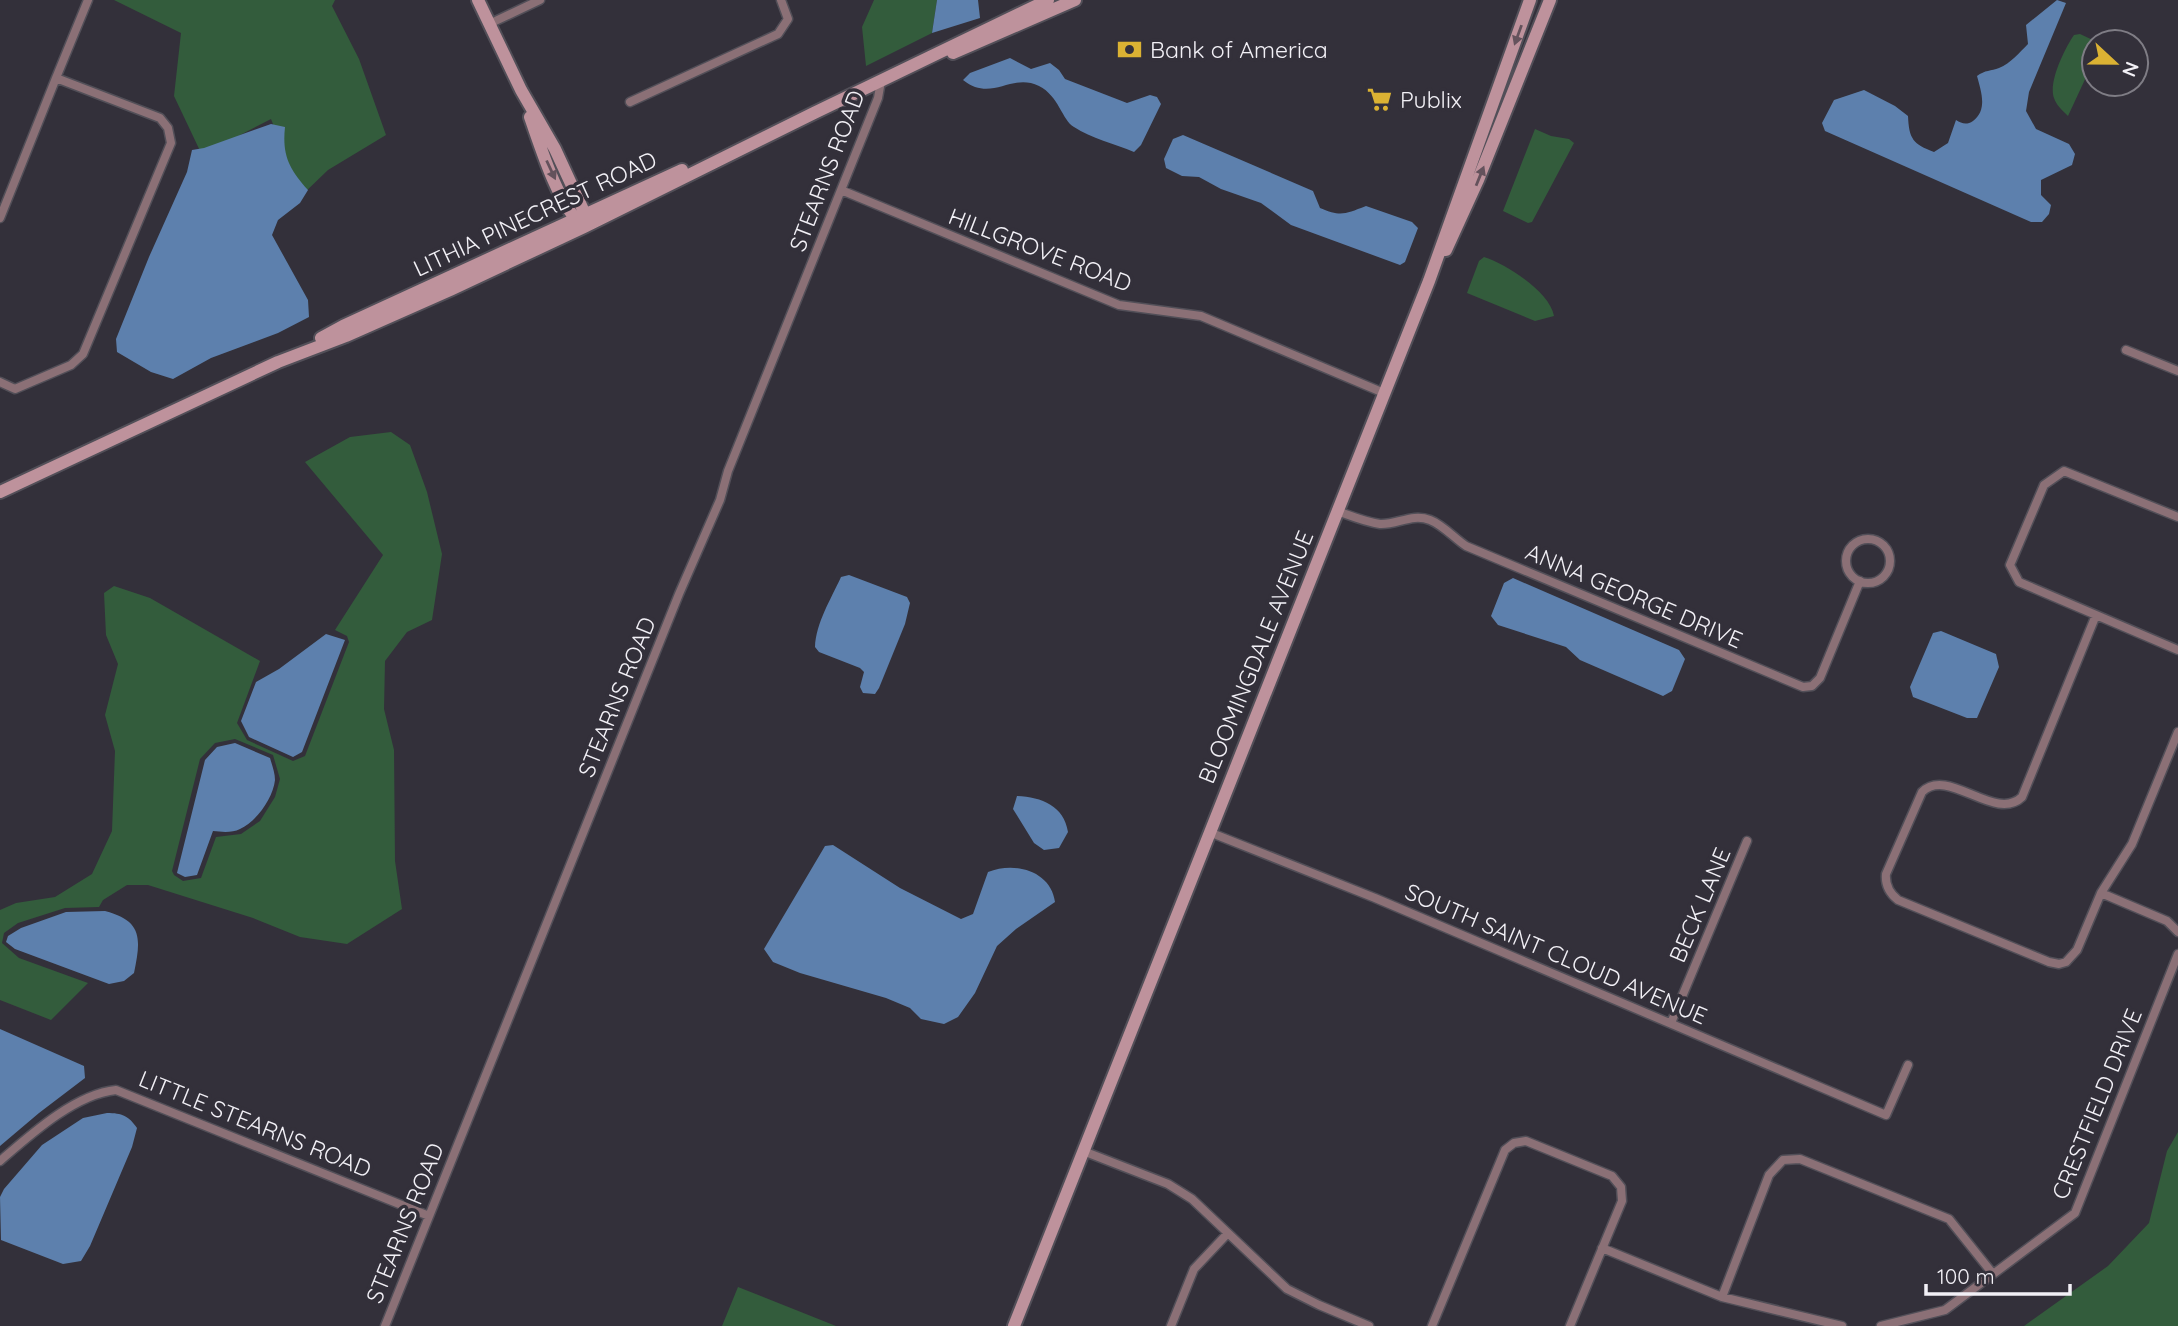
<svg xmlns="http://www.w3.org/2000/svg" width="2178" height="1326" viewBox="0 0 2178 1326" font-family="Quicksand,sans-serif">
  <style>
    .green { fill: #335c3c; fill-rule: evenodd }
    .water { fill: #5d80ad }
    .lines { fill: none; stroke-linecap: round; stroke-linejoin: round }
    .street-casing { stroke: #524f58; stroke-width: 11 }
    .secondary-casing { stroke: #524f58; stroke-width: 16 }
    .street { stroke: #8b7076; stroke-width: 8 }
    .secondary { stroke: #be929c; stroke-width: 12 }
    .oneway { fill: #64525c }
    .labels { text-anchor: middle; stroke-width: 7; stroke-linejoin: round; paint-order: stroke }
    .poi-label { font-size: 23px; fill: #f2f0f6; stroke: #33303a; text-anchor: start }
    .street-label { font-size: 23px; fill: #f2f0f6; stroke: #33303a }
  </style>
  <rect width="100%" height="100%" fill="#33303a"/>
  <!-- green -->
  <path class="green" d="M114 0H335L332 6 359 59 386 135 328 170 301 196 271 119 202 155 174 96 181 33Z
    M874 0H937L932 33 866 66 862 27Z
    M2080 34 2097 42H2094V60L2068 116C2063 111 2056 105 2054 98 2048 82 2065 48 2074 35Z
    M1535 129 1551 136 1569 139 1574 143 1532 222 1528 223 1503 211Z
    M1484 257C1506 264 1550 292 1554 316L1535 321 1467 293 1479 261Z
    M391 432 410 445 427 492 442 554 432 620 407 632 385 661 384 709 394 750 395 861 402 909 347 944 300 937 253 918 148 885H127L103 900 99 907 65 908 18 923 4 933 2 943 19 958 88 983 51 1020 0 1000V910L16 903 55 897 92 874 112 831 115 751 105 715 118 664 106 635 104 593 114 586 150 598 260 661 237 723 247 740 293 761 305 756 349 642 347 636 335 630 383 555 305 462 350 437ZM235 739 273 755 280 779 275 797 260 821 241 834 216 837 201 878 183 881 174 875 172 871 200 759 215 743Z
    M2178 1132V1326H2024L2108 1266 2149 1223 2167 1151Z
    M738 1287 836 1326H722Z"/>
  <!-- water -->
  <path class="water" d="M937 0H978L980 18 932 33Z
    M2057 0 2066 3 2029 92 2026 111 2036 129 2069 144 2075 154 2072 165 2041 180V195L2051 205 2049 214 2042 222H2031L1825 131 1822 123 1834 100 1864 90 1895 106 1908 116C1909 139 1913 144 1934 152L1948 143 1956 120C1962 124 1967 125 1973 121 1988 110 1981 91 1977 76 1985 70 1991 71 1999 68 2011 63 2019 53 2028 44L2026 25Z
    M1010 58 1031 69 1050 63 1059 70 1065 79 1127 103 1150 95 1157 97 1161 104 1141 145 1134 152C1115 144 1091 138 1074 127 1062 120 1059 96 1039 86 1011 72 992 103 963 80L970 73Z
    M271 124 285 127C282 155 289 169 308 190L300 203 278 220 272 235 308 300 309 317 278 333 211 358 173 379 151 372 117 352 116 339 149 257 187 172 192 150 204 148Z
    M1183 135 1313 191 1320 208C1341 217 1345 214 1366 206L1412 222 1418 228 1405 262 1400 265 1291 225 1261 203 1221 189 1199 177 1182 176 1166 168 1164 159 1173 139Z
    M849 575 907 597 910 603 905 624 879 688 875 694 863 693 860 687 864 672 860 668 819 652 815 647C816 623 831 599 841 577Z
    M1513 578 1679 650 1685 659 1672 691 1663 696 1580 660 1566 647 1498 625 1491 616 1504 583Z
    M1941 631 1996 654 1999 667 1977 718H1967L1913 697 1910 687 1933 633Z
    M326 634 345 640 302 752 293 757 249 737 241 721 256 682 279 669Z
    M235 743 270 758C272 765 275 773 275 780 273 798 257 821 240 829 232 833 222 832 213 831L197 875 185 877 177 873 205 760 217 747Z
    M1017 796C1042 797 1064 806 1068 832L1059 848 1044 850 1034 843 1013 809Z
    M833 845 900 888 961 919 973 914 988 872C1015 861 1051 871 1055 902L1016 929 997 946 975 993 958 1017 944 1024 921 1019 910 1008 886 998 800 973 773 962 764 949 825 846Z
    M105 911C143 921 141 939 134 973L124 981 109 984 15 949 6 942 8 936 21 928 66 912Z
    M0 1029 84 1066 85 1078 39 1113 0 1146Z
    M107 1113C122 1113 129 1116 137 1128L132 1147 90 1246 81 1261 63 1264 1 1240 0 1197 4 1189 42 1145 83 1118Z"/>
  <g class="lines">
    <defs>
      <path id="street" d="M489 24 540 0
        M56 78 88 0
        M630 102 778 34 788 19 781 0
        M841 190 1119 305 1201 316 1384 393
        M0 218 56 78 160 118 168 128 171 143 83 354 71 365 15 389 0 382
        M2126 350 2178 371
        M1337 511C1351 516 1365 522 1380 524 1397 525 1412 513 1430 520 1443 525 1454 538 1466 546L1803 687 1812 686 1820 678 1860 581
        M2178 517 2064 471 2044 485 2010 565 2019 582 2178 650
        M1846 561a22 22 0 1 1 44 0a22 22 0 1 1-44 0Z
        M2096 615 2022 797C1995 823 1948 766 1922 792L1886 874C1885 885 1889 893 1898 900L2049 962 2059 964 2066 962 2077 950 2101 893 2132 844 2178 732
        M1209 832 1375 898 1886 1115 1908 1065
        M2101 893 2167 921 2178 932
        M1671 1023 1747 841
        M1083 1151 1168 1184 1192 1199 1287 1289 1319 1305 1369 1326
        M0 1161C30 1135 75 1094 116 1090L429 1216
        M1602 1248 1722 1297 1842 1326
        M1722 1297 1769 1175 1783 1160 1800 1159 1949 1219 1993 1274
        M385 1326 679 594 720 500 728 471 878 98 881 81
        M1171 1326 1194 1269 1228 1233
        M1432 1326 1505 1150 1514 1143 1526 1141 1612 1176 1621 1187 1622 1201 1570 1326
        M1881 1326 1945 1310 2075 1213 2178 954"/>
      <path id="secondary" d="M478 0 521 90 555 149 585 214V219
        M953 53 1075 0
        M530 117C540 145 558 204 580 223
        M1446 250 1478 180 1550 0
        M321 338 343 326 682 170
        M0 492 278 362 346 336 450 290 584 227 814 113 1048 0
        M1014 1326 1429 281 1530 0"/>
    </defs>
    <!-- street casing -->
    <use href="#street" class="street-casing"/>
    <!-- secondary casing -->
    <use href="#secondary" class="secondary-casing"/>
    <!-- street -->
    <use href="#street" class="street"/>
    <!-- secondary -->
    <use href="#secondary" class="secondary"/>
  </g>
  <!-- one-way arrows -->
  <defs><path id="oneway-solid" d="M-6-.8H1V-3.2L6.5 0L1 3.2V.8H-6Z" transform="scale(1.75)"/></defs>
  <g class="oneway">
    <use href="#oneway-solid" transform="translate(1518 35) rotate(110)"/>
    <use href="#oneway-solid" transform="translate(551 170) rotate(65)"/>
    <use href="#oneway-solid" transform="translate(1480 176) rotate(-68)"/>
  </g>
  <!-- icons -->
  <defs>
    <symbol id="bank-bare" viewBox="-9 -9 18 18"><path d="M-6-4H6V4H-6ZM0-2.3a2.3 2.3 0 1 0 0 4.6a2.3 2.3 0 1 0 0-4.6Z" fill="#dbb233" stroke="#33303a" stroke-width="2.5" paint-order="stroke"/></symbol>
    <symbol id="supermarket-bare" viewBox="-9 -9 18 18"><path d="M-6-5.5h2.5l.6 2H6L4.5 2H-2.5L-4.4-4H-6ZM-1.5 3.2a1.3 1.3 0 1 0 .1 0ZM3 3.2a1.3 1.3 0 1 0 .1 0Z" fill="#dbb233" stroke="#33303a" stroke-width="2.5" paint-order="stroke"/></symbol>
  </defs>
  <g fill-rule="evenodd">
    <use href="#bank-bare" x="1112" y="32" width="35" height="35"/>
    <use href="#supermarket-bare" x="1362" y="82" width="35" height="35"/>
  </g>
  <g class="labels">
    <!-- poi labels -->
    <g class="poi-label">
      <text x="1150" y="58">Bank of America</text>
      <text x="1400" y="108">Publix</text>
    </g>
    <!-- street labels -->
    <g class="street-label">
      <text transform="translate(827 171) rotate(-69)" y="8">STEARNS ROAD</text>
      <text transform="translate(535 214) rotate(-25)" y="8">LITHIA PINECREST ROAD</text>
      <text transform="translate(1040 250) rotate(21)" y="8">HILLGROVE ROAD</text>
      <text transform="translate(1634 596) rotate(23)" y="8">ANNA GEORGE DRIVE</text>
      <text transform="translate(1256 657) rotate(-68)" y="8">BLOOMINGDALE AVENUE</text>
      <text transform="translate(617 697) rotate(-68)" y="8">STEARNS ROAD</text>
      <text transform="translate(1700 905) rotate(-67)" y="8">BECK LANE</text>
      <text transform="translate(1556 954) rotate(23)" y="8">SOUTH SAINT CLOUD AVENUE</text>
      <text transform="translate(2097 1104) rotate(-68)" y="8">CRESTFIELD DRIVE</text>
      <text transform="translate(255 1124) rotate(22)" y="8">LITTLE STEARNS ROAD</text>
      <text transform="translate(405 1223) rotate(-68)" y="8">STEARNS ROAD</text>
    </g>
  </g>
  <!-- north arrow -->
  <g transform="translate(2115 63) rotate(112)"><circle r="33" fill="#33303a" stroke="#7f7d85" stroke-width="2"/>
  <path d="M0-5L12 26L0 18L-12 26Z" fill="#dbb233"/>
  <text y="-10" font-size="19" font-weight="bold" text-anchor="middle" fill="#f2f0f6">N</text>
  </g>
  <!-- scale -->
  <path d="M1926 1284v10h144v-10" fill="none" stroke="#f2f0f6" stroke-width="3.5"/>
  <text x="1937" y="1284" font-size="21" fill="#f2f0f6" stroke="#33303a" stroke-width="5" paint-order="stroke">100 m</text>
</svg>
